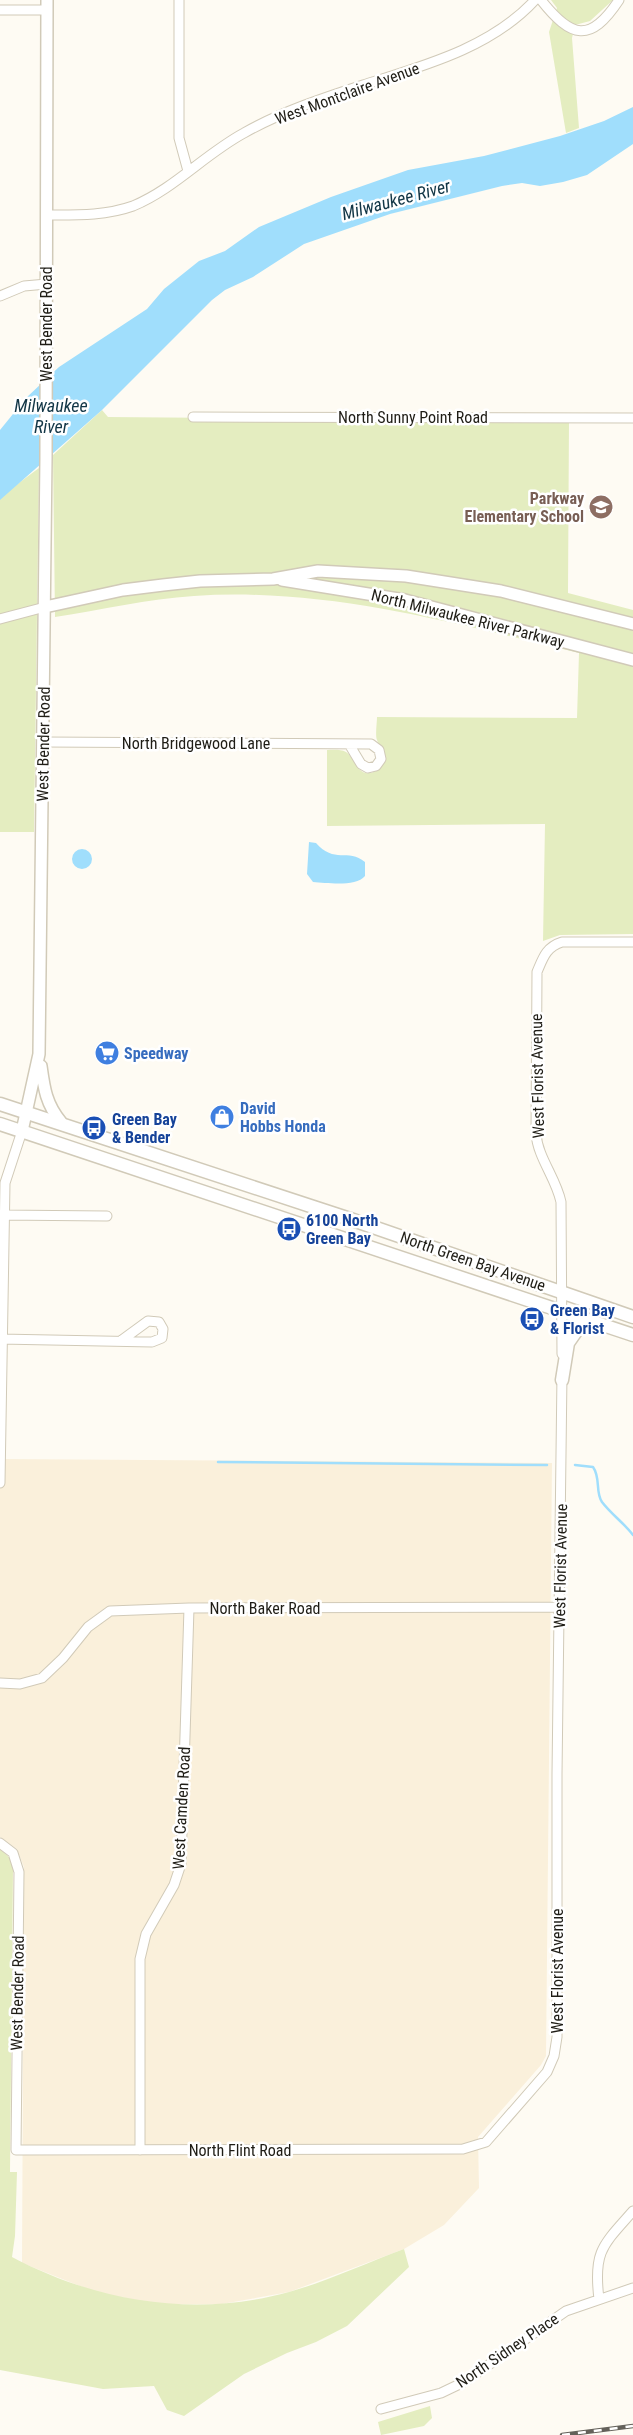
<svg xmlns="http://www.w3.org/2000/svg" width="633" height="2435" viewBox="0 0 633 2435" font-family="'Roboto Condensed',sans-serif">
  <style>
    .industrial { fill: #faf0db }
    .green { fill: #e4edc0 }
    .water { fill: #a0defc }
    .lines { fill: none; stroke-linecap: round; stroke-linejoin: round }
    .stream { stroke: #a0defc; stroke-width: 2.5 }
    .street-casing { stroke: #d1cab8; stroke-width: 11 }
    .secondary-casing { stroke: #d1cab8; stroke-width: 14 }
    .primary-casing { stroke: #d1cab8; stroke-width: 15 }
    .street { stroke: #fff; stroke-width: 9 }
    .secondary { stroke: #fff; stroke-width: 11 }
    .primary { stroke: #fff; stroke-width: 12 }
    .rail-casing { stroke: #64615a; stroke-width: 4.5 }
    .rail { stroke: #fff; stroke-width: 2.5; stroke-dasharray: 8; stroke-linecap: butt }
    .labels { text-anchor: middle; stroke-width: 5; stroke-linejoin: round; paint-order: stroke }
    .street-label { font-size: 16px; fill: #1f1d16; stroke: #fff }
    .education-label { font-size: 16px; font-weight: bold; fill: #785e54; stroke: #fff; text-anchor: end }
    .shop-label { font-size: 16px; font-weight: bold; fill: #366cbe; stroke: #fff; text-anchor: start }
    .transit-label { font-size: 16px; font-weight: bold; fill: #164399; stroke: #fff; text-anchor: start }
    .water-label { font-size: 18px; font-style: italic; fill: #123646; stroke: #fff }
  </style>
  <rect width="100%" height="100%" fill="#fefbf3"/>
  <!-- industrial -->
  <path class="industrial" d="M0 1459 552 1463 546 2056 541 2065 478 2137 479 2188 444 2225 404 2249 289 2292 222 2304H155L95 2292 22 2263 24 1867 17 1849 0 1837Z"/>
  <!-- green -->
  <path class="green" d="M551 0H613L590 21 575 25 572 38 579 128 566 133 549 32 557 8Z
    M102 410 108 417 569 421 568 593 633 610V934L560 935 543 941 545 824 327 826V750C333 750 340 749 346 752 356 758 357 780 376 771 381 768 383 760 383 754 383 747 379 746 377 740 375 735 377 723 377 717L577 718 579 653C453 623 324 587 194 596 148 599 101 610 55 617L53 455Z
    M39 468 34 832H0V497Z
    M0 1849 10 1858 13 1869 10 2172H17L15 2236 12 2257C97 2302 196 2318 289 2292 328 2281 366 2263 404 2249L409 2267 347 2326 316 2342 287 2353 244 2374 184 2416 167 2410 154 2386 103 2389 0 2370Z
    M430 2406 432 2418 424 2426 381 2435 378 2422Z"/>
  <!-- water -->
  <path class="water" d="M633 107V144L587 175 563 182 540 186 522 183 502 186 390 214 304 244 253 277 225 290 212 300 102 410 0 500V430L26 398 59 367 147 309 164 289 199 261 225 251 259 227 331 197 408 170 484 156 560 136 604 121Z
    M309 842 316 843C334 864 348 848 365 862V876C356 887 328 883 313 882L307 874Z
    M72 859a10 10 0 1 1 20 0a10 10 0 1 1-20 0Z"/>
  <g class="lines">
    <!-- stream -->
    <path class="stream" d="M218 1462 547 1465
      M575 1465 593 1467C601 1478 595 1492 602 1502 611 1514 624 1523 633 1535"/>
    <defs>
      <path id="street" d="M179 0V138L188 171
        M541 0C571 38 590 44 619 0
        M0 10H47
        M47 215C76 215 105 216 133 206 174 189 205 154 244 133 281 112 323 98 363 85 423 66 491 48 535 0
        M0 296 24 286 47 284
        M193 417 633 418
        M0 619 45 607
        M43 742 371 744 379 750 381 759 376 766 368 768 361 764 349 744
        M0 1215 107 1216
        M0 1339 152 1342 162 1338 163 1329 159 1322 148 1321 122 1340
        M562 1354 561 1202C556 1178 538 1158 536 1134L537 972C543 958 546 947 562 942H633
        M0 1483 5 1183 22 1131
        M0 1683 20 1684 42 1678 63 1658 88 1627 110 1611 189 1608 559 1607
        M0 1843 13 1853 19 1872 16 2150 463 2149 486 2142 547 2072 554 2056 557 2037V1774L562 1374
        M140 2150V1959L146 1934 174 1885 181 1864 189 1608
        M599 2299C593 2251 603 2245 633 2211
        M381 2409 441 2393 464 2382 566 2311 633 2288"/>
      <path id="secondary" d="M282 580 405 600 633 660
        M45 607 123 590 163 585 200 581 273 579 318 571 406 576 501 591 633 624
        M41 1066C44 1088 46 1104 61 1122
        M22 1131 39 1054 46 458 47 0"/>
      <path id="primary" d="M0 1104 350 1219 633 1317
        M0 1124 633 1335
        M562 1380 568 1343 584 1320"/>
    </defs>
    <!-- street casing -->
    <use href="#street" class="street-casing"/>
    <!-- secondary casing -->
    <use href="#secondary" class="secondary-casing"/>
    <!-- primary casing -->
    <use href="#primary" class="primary-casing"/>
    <!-- street -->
    <use href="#street" class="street"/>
    <!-- secondary -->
    <use href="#secondary" class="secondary"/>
    <!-- primary -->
    <use href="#primary" class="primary"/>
    <defs>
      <path id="rail" d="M562 2435 633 2426"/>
    </defs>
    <!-- rail casing -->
    <use href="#rail" class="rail-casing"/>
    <!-- rail -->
    <use href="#rail" class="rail"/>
  </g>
  <!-- icons -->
  <defs>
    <symbol id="school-disc" viewBox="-11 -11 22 22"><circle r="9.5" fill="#8d6e63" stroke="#fff"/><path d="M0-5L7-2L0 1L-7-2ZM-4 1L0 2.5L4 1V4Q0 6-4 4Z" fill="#fff"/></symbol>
    <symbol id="supermarket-disc" viewBox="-11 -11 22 22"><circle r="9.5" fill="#3f7fe0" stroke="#fff"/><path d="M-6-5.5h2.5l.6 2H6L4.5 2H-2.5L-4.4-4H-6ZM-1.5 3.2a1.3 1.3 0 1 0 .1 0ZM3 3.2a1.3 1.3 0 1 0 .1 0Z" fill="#fff"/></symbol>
    <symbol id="shop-disc" viewBox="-11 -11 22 22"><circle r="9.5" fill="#3f7fe0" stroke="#fff"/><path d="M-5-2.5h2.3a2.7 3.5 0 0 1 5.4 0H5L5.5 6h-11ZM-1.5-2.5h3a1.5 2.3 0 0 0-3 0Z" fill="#fff"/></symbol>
    <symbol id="bus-disc" viewBox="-11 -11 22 22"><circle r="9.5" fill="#1a4fb4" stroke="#fff"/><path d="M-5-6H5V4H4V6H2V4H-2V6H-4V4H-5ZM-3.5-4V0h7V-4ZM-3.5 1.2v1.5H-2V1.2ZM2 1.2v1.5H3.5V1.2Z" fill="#fff"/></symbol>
  </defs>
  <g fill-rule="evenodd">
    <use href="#school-disc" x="587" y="493" width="28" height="28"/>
    <use href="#supermarket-disc" x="93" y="1039" width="28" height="28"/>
    <use href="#shop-disc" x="208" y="1103" width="28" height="28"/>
    <use href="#bus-disc" x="80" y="1114" width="28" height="28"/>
    <use href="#bus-disc" x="275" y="1215" width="28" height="28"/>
    <use href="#bus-disc" x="518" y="1305" width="28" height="28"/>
  </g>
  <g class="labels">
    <!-- street labels -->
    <g class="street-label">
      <text transform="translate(347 93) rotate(-20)" y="6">West Montclaire Avenue</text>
      <text transform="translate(46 324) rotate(-90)" y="6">West Bender Road</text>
      <text x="413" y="423">North Sunny Point Road</text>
      <text transform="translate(468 618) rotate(14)" y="6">North Milwaukee River Parkway</text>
      <text x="196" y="749">North Bridgewood Lane</text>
      <text transform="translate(43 744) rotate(-89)" y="6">West Bender Road</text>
      <text transform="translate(537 1076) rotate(-91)" y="6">West Florist Avenue</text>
      <text transform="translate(473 1261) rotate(19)" y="6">North Green Bay Avenue</text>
      <text transform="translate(560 1566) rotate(-89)" y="6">West Florist Avenue</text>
      <text x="265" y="1614">North Baker Road</text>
      <text transform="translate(181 1808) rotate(-87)" y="6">West Camden Road</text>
      <text transform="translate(557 1971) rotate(-90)" y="6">West Florist Avenue</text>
      <text transform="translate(17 1993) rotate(-89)" y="6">West Bender Road</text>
      <text x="240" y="2156">North Flint Road</text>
      <text transform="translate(507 2350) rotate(-34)" y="6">North Sidney Place</text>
    </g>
    <!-- education labels -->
    <g class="education-label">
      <text x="584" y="504">Parkway<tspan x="584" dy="18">Elementary School</tspan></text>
    </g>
    <!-- shop labels -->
    <g class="shop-label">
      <text x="124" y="1059">Speedway</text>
      <text x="240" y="1114">David<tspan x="240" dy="18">Hobbs Honda</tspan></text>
    </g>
    <!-- transit labels -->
    <g class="transit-label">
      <text x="112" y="1125">Green Bay<tspan x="112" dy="18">&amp; Bender</tspan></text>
      <text x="306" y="1226">6100 North<tspan x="306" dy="18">Green Bay</tspan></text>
      <text x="550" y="1316">Green Bay<tspan x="550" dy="18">&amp; Florist</tspan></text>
    </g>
    <!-- water labels -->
    <g class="water-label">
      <text transform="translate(396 200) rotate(-15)" y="6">Milwaukee River</text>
      <text x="51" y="412">Milwaukee<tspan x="51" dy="21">River</tspan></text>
    </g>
  </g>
</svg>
